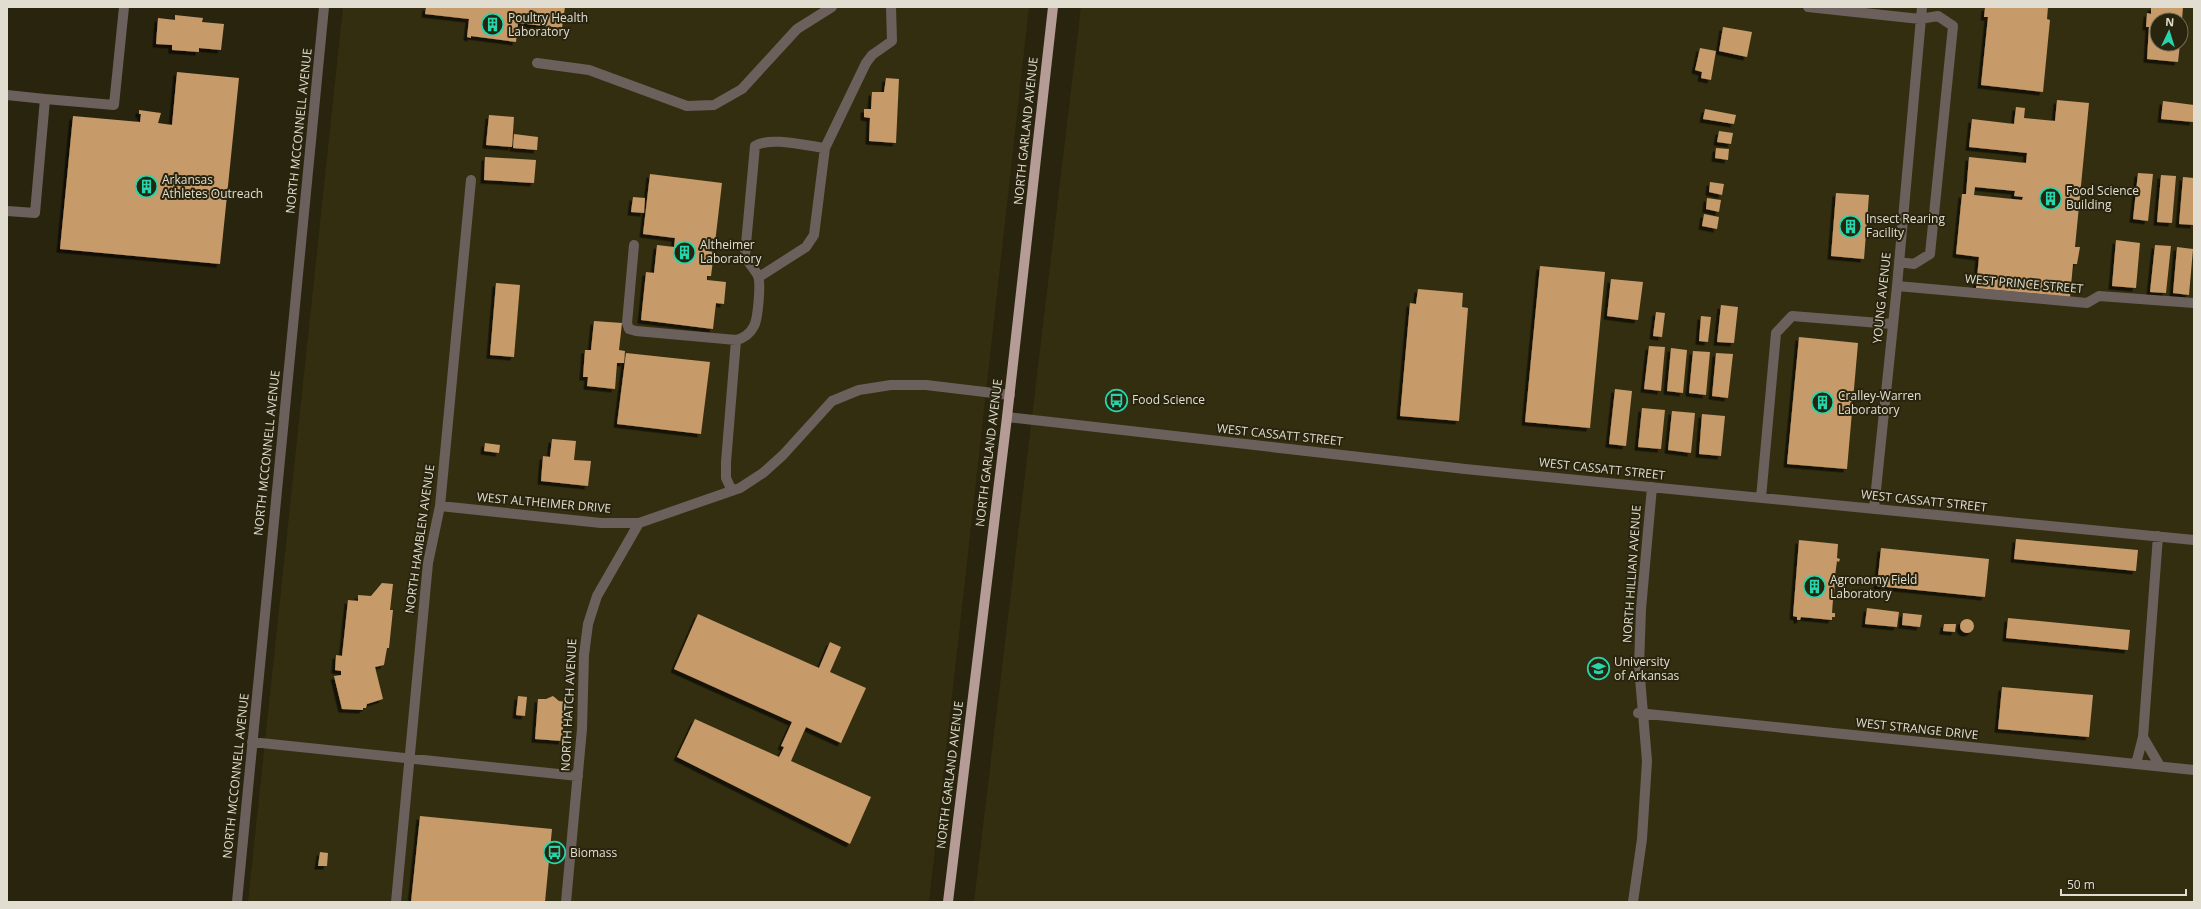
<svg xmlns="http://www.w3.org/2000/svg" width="2201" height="909" viewBox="0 0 2201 909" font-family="'Open Sans',sans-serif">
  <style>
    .built { fill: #342e10; fill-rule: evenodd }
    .building { fill: #c79a6a; fill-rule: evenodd; filter: url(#shadow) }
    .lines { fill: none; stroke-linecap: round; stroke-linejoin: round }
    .minor { stroke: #6c605d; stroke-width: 10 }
    .major { stroke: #b59c96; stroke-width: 10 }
    .labels { text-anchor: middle; stroke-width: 4; stroke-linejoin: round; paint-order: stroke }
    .poi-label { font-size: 12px; fill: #e1ded1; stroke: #29240e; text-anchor: start }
    .street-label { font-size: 12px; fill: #e1ded1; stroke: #29240e }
  </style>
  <defs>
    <filter id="shadow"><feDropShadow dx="-3.5" dy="3.5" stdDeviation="0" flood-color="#0009"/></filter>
  </defs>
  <rect width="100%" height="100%" fill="#29240e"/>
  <!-- built -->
  <path class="built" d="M343 7H1029L929 902H248Z
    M1081 7H2194V902H974ZM2157 20H2181V44H2157Z"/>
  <!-- building -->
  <path class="building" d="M426 7H565L562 28 518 23 516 42 471 36V38L467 37 469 19 425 14Z
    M1985 7H2048L2047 19 2050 20 2043 92 1981 85 1988 17H1984Z
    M2151 7H2183L2182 20H2157V44H2180L2178 62 2147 59 2149 27H2146L2147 13 2151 14Z
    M175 15 203 18 202 22 224 24 221 50 199 48V52L172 50V45L156 44 158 18 175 20Z
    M1723 27 1752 32 1747 57 1719 51Z
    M1700 48 1716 51 1711 80 1701 78 1702 72 1695 70Z
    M177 72 239 78 220 264 60 249 73 116 140 122 141 114H139V110L161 113 158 123 172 125Z
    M886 78 899 79 896 143 869 141 870 118 864 117V109H871L872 92H884Z
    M2057 100 2089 103 2075 247H2080L2077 264H2073L2070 297 1976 288 1979 257 1956 254 1962 194H1966L1969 157 2026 163 2027 153 1969 147 1972 119 2014 124 2016 107 2025 108 2024 118 2055 121ZM1975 187 2015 191 2014 196 2023 197 2022 200 1974 195Z
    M2163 101 2194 105 2193 122 2161 119Z
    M1705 109 1736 115 1734 124 1703 119Z
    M489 115 514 117 512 147 486 145Z
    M1719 131 1733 133 1731 144 1717 142Z
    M514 134 538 137 537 150 513 148Z
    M1716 148 1729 149 1728 160 1715 158Z
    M485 157 536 160 534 183 484 180Z
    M2138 173 2153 174 2148 221 2133 219Z
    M650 174 722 183 715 243 709 242 708 251 714 252 711 276H707V280L726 282 724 304 716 303 713 329 641 320 646 272 654 273 657 245 674 247 675 238 643 234Z
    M2161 175 2176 176 2172 223 2157 222Z
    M2183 177 2194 178V225L2179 224Z
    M1710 182 1724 184 1722 195 1709 192Z
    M1836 193 1869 195 1864 259 1831 256Z
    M633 197 645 198 644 213 631 212Z
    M1707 198 1721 200 1719 212 1706 209Z
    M1704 214 1719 217 1717 229 1702 226Z
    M2116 240 2140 243 2136 288 2112 286Z
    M2155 245 2171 246 2166 293 2150 292Z
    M2177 247 2193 249 2189 295 2173 293Z
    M1540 266 1605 272 1590 428 1525 422Z
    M1611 279 1643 282 1638 320 1607 316Z
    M496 283 520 285 514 357 490 355Z
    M1418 289 1463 293 1462 307 1468 308 1459 421 1400 416 1410 303 1416 304Z
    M1721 305 1738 307 1734 343 1717 342Z
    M1656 312 1665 313 1662 337 1653 336Z
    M1701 316 1711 317 1708 342 1699 341Z
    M594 321 622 323 619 350 625 351 624 363H617L615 389 587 386 588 377H583L585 350H591Z
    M1799 337 1858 343 1847 469 1787 464Z
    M1649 346 1665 347 1661 391 1644 389Z
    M1671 348 1687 350 1683 393 1667 391Z
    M1693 351 1710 352 1706 395 1689 393Z
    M626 353 710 362 701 434 617 424Z
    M1716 353 1733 354 1728 398 1712 396Z
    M1615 389 1632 391 1626 446 1609 444Z
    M1642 408 1665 410 1661 449 1638 447Z
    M1672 411 1695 413 1691 453 1668 450Z
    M1702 414 1725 416 1721 456 1699 454Z
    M552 439 576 441 574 460 591 461 588 486 541 481 543 456 550 457Z
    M485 443 500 445 499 453 484 451Z
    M2016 539 2138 550 2136 571 2014 559Z
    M1799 540 1838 544 1837 558 1840 559 1839 562 1837 561 1835 576H1838V580H1835L1834 595H1836V599H1833L1832 613H1835V617H1832V620L1801 617 1800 620H1797V617L1793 616Z
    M1881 548 1989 559 1985 597 1877 586Z
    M382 583 393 584 390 610H393L389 648H387L384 665 375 667 383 699 367 704 366 708H363V710L342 709 334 676 341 675V671L335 670 336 655 342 656 348 600 358 601V595L371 596Z
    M1867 608 1899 612 1897 627 1865 624Z
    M1903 613 1922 615 1920 627 1902 625Z
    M698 614 819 668 830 642 841 647 830 672 866 688 841 743 806 727 791 761 871 797 850 844 677 757 695 719 779 757 784 747 781 746 792 722 674 669Z
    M2008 618 2130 630 2128 650 2006 638Z
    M1960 626a7 7 0 1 1 14 0a7 7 0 1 1-14 0Z
    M1944 624H1956L1955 632 1943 631Z
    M2002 687 2093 695 2089 737 1998 729Z
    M518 696 527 697 525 716 516 715Z
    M553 696 559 701 565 702 562 741 535 739 538 699H546Z
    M420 816 552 829 545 902H411Z
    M320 852 328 853 327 866H318Z"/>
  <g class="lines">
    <!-- minor -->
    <path class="minor" d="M1808 7 1920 19 1938 16 1953 26 1930 254 1914 264 1899 262
      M537 63 589 70 687 106 714 105 742 89 797 29 832 7
      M7 95 45 99 35 213 7 211
      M45 99 114 105 124 7
      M634 245 627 323 629 329 636 331 736 340C745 338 750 334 754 326 758 319 761 283 758 276 755 269 748 264 745 255L755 146C770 136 807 146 825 148
      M759 277 806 247 814 235 825 148 866 63 872 55 892 41 891 7
      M1897 286 2087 303 2099 296 2194 303
      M1007 417 1465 469 2194 540
      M732 491 726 478V462L736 340
      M1761 498 1776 333 1792 316 1892 324
      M440 506 601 523H639L740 488 763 473 783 455 832 401 859 390 891 385H926L1010 395
      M1874 509 1897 286 1922 7
      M1638 713 2194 770
      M2143 737 2160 766
      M252 742 578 776
      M2136 764 2143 737 2158 536
      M237 902 324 7
      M396 902 428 563 440 506 471 180
      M566 902 582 729 584 655 588 624 597 596 639 523
      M1633 902 1642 839 1647 761 1639 666 1641 609 1652 487"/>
    <!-- major -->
    <path class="major" d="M948 902 1007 417 1053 7"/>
  </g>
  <!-- icons -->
  <defs>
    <symbol id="building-ring" viewBox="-11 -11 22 22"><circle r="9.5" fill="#29240e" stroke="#27d5ad" stroke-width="1.5"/><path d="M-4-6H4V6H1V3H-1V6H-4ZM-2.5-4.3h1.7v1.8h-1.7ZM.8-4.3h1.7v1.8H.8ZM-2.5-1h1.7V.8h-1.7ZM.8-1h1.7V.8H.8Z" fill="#27d5ad"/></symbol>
    <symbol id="bus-ring" viewBox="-11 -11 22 22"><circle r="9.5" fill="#29240e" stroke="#27d5ad" stroke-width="1.5"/><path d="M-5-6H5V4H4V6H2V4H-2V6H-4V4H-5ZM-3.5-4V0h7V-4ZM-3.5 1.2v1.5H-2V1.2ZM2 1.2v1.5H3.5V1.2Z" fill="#27d5ad"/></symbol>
    <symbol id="university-ring" viewBox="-11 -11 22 22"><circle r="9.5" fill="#29240e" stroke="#27d5ad" stroke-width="1.5"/><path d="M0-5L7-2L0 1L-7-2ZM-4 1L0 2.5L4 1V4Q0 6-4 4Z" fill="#27d5ad"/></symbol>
  </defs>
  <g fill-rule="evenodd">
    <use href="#building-ring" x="480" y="12" width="25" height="25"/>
    <use href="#building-ring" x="134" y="174" width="25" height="25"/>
    <use href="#building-ring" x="2038" y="186" width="25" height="25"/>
    <use href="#building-ring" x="1838" y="214" width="25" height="25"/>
    <use href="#building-ring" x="672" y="240" width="25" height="25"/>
    <use href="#bus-ring" x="1104" y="388" width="25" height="25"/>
    <use href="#building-ring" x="1810" y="390" width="25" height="25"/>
    <use href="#building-ring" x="1802" y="574" width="25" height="25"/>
    <use href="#university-ring" x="1586" y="656" width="25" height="25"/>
    <use href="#bus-ring" x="542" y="840" width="25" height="25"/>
  </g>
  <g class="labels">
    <!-- poi labels -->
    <g class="poi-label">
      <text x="508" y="22">Poultry Health<tspan x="508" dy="14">Laboratory</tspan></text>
      <text x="162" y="184">Arkansas<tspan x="162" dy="14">Athletes Outreach</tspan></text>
      <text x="2066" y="195">Food Science<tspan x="2066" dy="14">Building</tspan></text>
      <text x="1866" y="223">Insect Rearing<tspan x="1866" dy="14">Facility</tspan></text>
      <text x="700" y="249">Altheimer<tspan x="700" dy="14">Laboratory</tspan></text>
      <text x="1838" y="400">Cralley-Warren<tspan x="1838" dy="14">Laboratory</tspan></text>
      <text x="1132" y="404">Food Science</text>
      <text x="1830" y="584">Agronomy Field<tspan x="1830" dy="14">Laboratory</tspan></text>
      <text x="1614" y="666">University<tspan x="1614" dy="14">of Arkansas</tspan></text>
      <text x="570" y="857">Biomass</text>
    </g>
    <!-- street labels -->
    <g class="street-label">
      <text transform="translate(299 131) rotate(-84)" y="4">NORTH MCCONNELL AVENUE</text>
      <text transform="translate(1026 131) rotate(-84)" y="4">NORTH GARLAND AVENUE</text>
      <text transform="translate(2024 284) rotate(5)" y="4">WEST PRINCE STREET</text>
      <text transform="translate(1882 298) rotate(-84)" y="4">YOUNG AVENUE</text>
      <text transform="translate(1280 435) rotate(6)" y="4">WEST CASSATT STREET</text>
      <text transform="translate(267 453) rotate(-84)" y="4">NORTH MCCONNELL AVENUE</text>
      <text transform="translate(989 453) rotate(-83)" y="4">NORTH GARLAND AVENUE</text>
      <text transform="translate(1602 469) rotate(6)" y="4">WEST CASSATT STREET</text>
      <text transform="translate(1924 501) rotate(6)" y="4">WEST CASSATT STREET</text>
      <text transform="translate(544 503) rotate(5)" y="4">WEST ALTHEIMER DRIVE</text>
      <text transform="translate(420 539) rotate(-82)" y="4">NORTH HAMBLEN AVENUE</text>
      <text transform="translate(1632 574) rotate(-86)" y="4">NORTH HILLIAN AVENUE</text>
      <text transform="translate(569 705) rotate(-87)" y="4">NORTH HATCH AVENUE</text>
      <text transform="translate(1917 729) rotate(6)" y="4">WEST STRANGE DRIVE</text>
      <text transform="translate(950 775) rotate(-83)" y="4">NORTH GARLAND AVENUE</text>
      <text transform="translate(236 776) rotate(-84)" y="4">NORTH MCCONNELL AVENUE</text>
    </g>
  </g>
  <!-- border -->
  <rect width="2201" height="909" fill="none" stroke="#e1ded1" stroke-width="16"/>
  <!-- north arrow -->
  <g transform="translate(2169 32) rotate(4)"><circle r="19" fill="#29240e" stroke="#736e5c"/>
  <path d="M0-3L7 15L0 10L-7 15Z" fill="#27d5ad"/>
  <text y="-6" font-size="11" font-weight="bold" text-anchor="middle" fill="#e1ded1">N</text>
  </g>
  <!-- scale -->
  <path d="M2061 889v6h125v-6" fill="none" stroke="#e1ded1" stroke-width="2"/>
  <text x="2067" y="889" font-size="12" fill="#e1ded1" stroke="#29240e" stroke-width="3" paint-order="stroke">50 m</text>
</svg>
